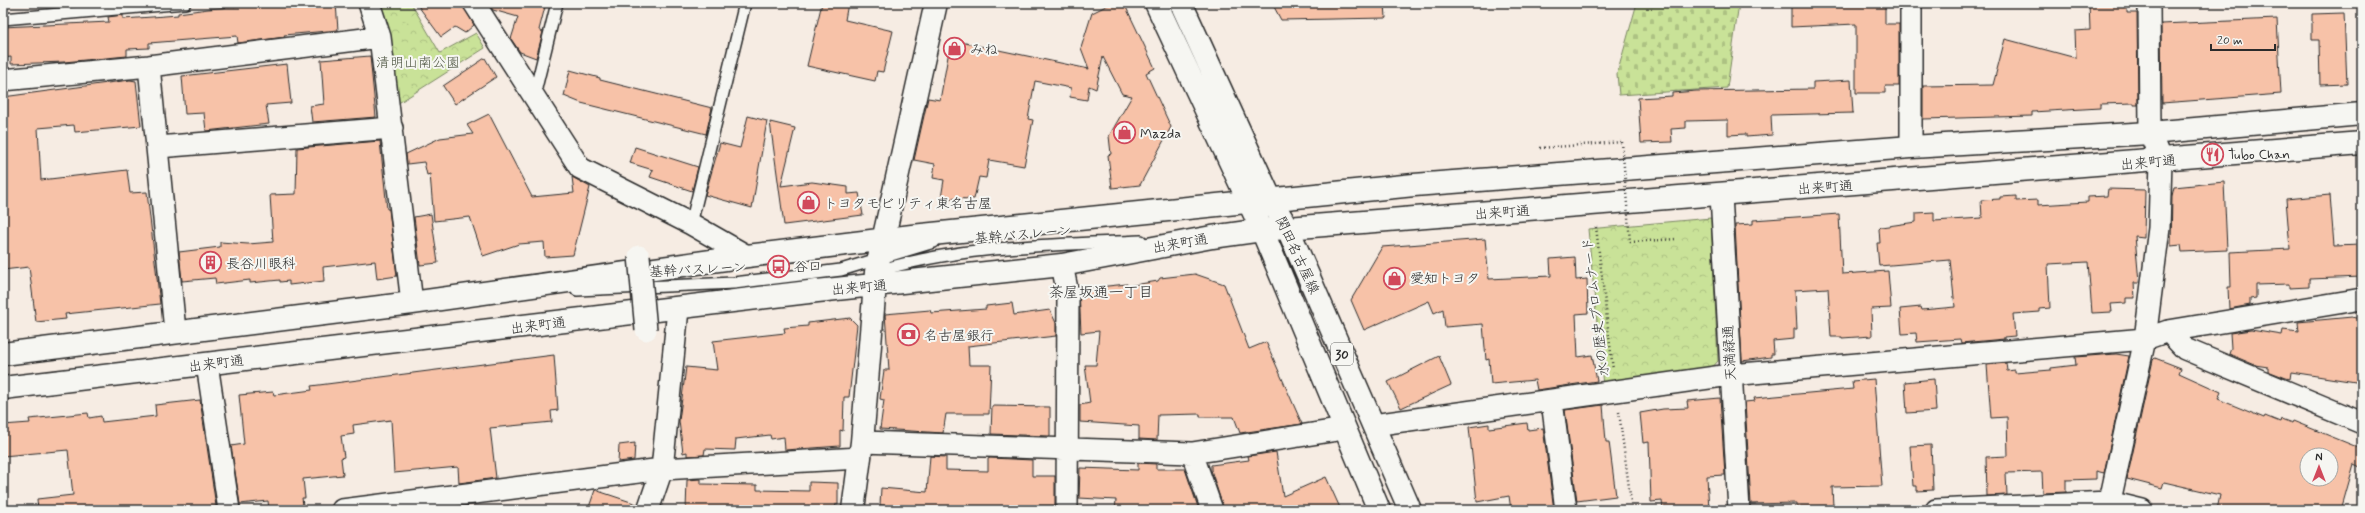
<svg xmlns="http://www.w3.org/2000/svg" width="2365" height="513" viewBox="0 0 2365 513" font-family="Mynerve,'Klee One',sans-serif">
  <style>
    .cemetery { fill: url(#cemetery-stones); stroke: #7a8662 }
    .park { fill: url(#park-crowns); stroke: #7a8662 }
    .building { fill: #f7c2a8; stroke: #2b2b2b; fill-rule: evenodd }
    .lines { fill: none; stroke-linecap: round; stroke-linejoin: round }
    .lane-casing { stroke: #2b2b2b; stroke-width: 14 }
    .street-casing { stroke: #2b2b2b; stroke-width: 24 }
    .secondary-casing { stroke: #2b2b2b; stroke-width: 25 }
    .primary-casing { stroke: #2b2b2b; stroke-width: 25 }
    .path { stroke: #2b2b2b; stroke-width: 2.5; stroke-dasharray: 1 3; stroke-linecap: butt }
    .lane { stroke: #f6f6f2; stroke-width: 11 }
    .street { stroke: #f6f6f2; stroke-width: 21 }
    .secondary { stroke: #f6f6f2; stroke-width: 22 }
    .primary { stroke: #f6f6f2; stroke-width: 22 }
    .street-bridge-casing { stroke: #2b2b2b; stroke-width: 24; stroke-linecap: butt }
    .path-bridge { stroke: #2b2b2b; stroke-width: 2.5; stroke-dasharray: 1 3; stroke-linecap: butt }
    .street-bridge { stroke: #f6f6f2; stroke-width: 21 }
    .labels { text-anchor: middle; stroke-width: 4; stroke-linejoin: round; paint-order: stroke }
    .shield { fill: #f6f6f2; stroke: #686867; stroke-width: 1 }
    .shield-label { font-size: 13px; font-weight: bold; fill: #2b2b2b }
    .poi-label { font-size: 14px; fill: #2b2b2b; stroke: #f6f6f2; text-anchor: start }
    .park-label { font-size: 14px; fill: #525946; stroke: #f6f6f2 }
    .street-label { font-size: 14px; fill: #2b2b2b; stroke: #f6f6f2 }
    .neighbourhood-label { font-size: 15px; fill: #2b2b2b; stroke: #f6f6f2 }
  </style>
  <defs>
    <pattern id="cemetery-stones" width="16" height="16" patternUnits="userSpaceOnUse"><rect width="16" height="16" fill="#c9e298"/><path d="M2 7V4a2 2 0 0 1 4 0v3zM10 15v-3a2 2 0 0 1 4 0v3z" fill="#adc283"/></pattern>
    <pattern id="park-crowns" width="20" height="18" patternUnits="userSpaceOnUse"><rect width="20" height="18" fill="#c9e298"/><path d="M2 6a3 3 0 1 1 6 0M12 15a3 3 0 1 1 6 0" fill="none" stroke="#adc283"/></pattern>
  </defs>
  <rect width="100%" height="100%" fill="#f6ece3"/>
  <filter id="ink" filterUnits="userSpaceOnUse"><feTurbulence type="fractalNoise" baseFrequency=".025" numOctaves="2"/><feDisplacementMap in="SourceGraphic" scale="8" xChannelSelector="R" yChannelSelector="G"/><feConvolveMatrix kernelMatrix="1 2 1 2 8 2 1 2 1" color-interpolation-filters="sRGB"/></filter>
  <g filter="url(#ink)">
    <!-- cemetery -->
    <path class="cemetery" d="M1637 3H1739L1727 88 1619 95 1617 74Z"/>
    <!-- park -->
    <path class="park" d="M378 3H411L440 53 476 33 485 48 397 104 390 33Z
      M1711 218 1718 361 1710 370 1603 386 1588 229Z"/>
    <!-- building -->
    <path class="building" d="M278 3H336L338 30 284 35 285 37 238 43 237 36 149 43V48L127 49V56L64 62 11 64V57L3 58V27L109 22 108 17 123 15V19L152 17 178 15V13L208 9Z
      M416 3H462L474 25 465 33 455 27 441 37Z
      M488 3H546L539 30 543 32 536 58 520 52 511 39 518 17 493 10Z
      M822 3H848L845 20 893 31 883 72 877 71 875 81 807 66Z
      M1112 3H1124L1155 68 1146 73 1171 127 1140 185 1112 188 1108 155 1111 154 1109 136 1132 96 1122 94 1103 57 1096 89 1089 86 1087 100 1070 97 1071 88 1035 81 1028 119 1033 120 1024 166 989 160 986 178 979 177 974 199 941 198 944 180 933 178 935 164 914 160 928 98 940 100 951 40 1089 69 1081 48 1092 13Z
      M1272 3H1385L1386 18 1281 20Z
      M1791 3H1885V24H1899V86H1885V93H1856V24L1791 27Z
      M2089 3H2127V13H2137L2138 105H2134V103L2100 104V108L2032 112V116L1923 119V86L1993 85 2005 39 2076 58 2075 31 2090 30Z
      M2344 13 2347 84 2320 85 2319 40H2312V14Z
      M2277 19 2281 94 2162 103 2161 24Z
      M370 56 376 117 312 122 310 106 324 104 321 60Z
      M485 58 496 77 455 104 443 86Z
      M287 64 291 103 266 105 269 124 206 131 204 113 185 114 182 76Z
      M570 70 600 78V80L712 108 706 134 581 103 564 96Z
      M130 80 136 81 141 126 75 132 74 125 38 128 41 180 127 170 130 193 147 192 160 304 65 314 66 319 36 322 29 267 3 270V97Z
      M1851 80 1853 113 1771 115 1772 135 1746 137V134L1728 135V120L1686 121V128L1671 129 1672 142 1641 143 1638 98 1672 96V93L1696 91 1813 89V82Z
      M489 114 532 197 574 193 572 177 590 187 573 255 545 257 544 242 519 244 483 256 470 217 434 221 430 174 427 175 424 162 407 164 406 154 440 138 473 134 467 125Z
      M748 116 767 121 752 208 705 195 720 143 740 148Z
      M770 122 795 128 781 186 812 182 848 187V194L859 193 863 215 784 225Z
      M380 141 387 209H389L397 276 377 279 375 261 323 267 324 281 289 285V281L280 282V280L250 283V280L216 284 215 278 182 281 179 252 220 247V242L248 244 273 242 270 195 296 194 297 148Z
      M635 147 698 167 692 191 650 177 653 170 630 163Z
      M2224 182 2227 250 2182 252 2181 245 2171 246 2172 196 2174 187Z
      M2108 189 2145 190 2144 237 2135 236 2139 283H2134L2135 298H2126V303L2111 304 2112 312 2092 313 2088 262 2048 264 2050 308 2040 309V312L2013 314 2015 336 2004 337V339L1961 343 1960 339 1917 342 1916 333 1902 334 1900 309 1921 307 1922 310 1955 307 1950 260 1879 266 1877 243H1880L1879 229 1881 227 1916 222V213L1934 212V221L1982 218 1981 200 2000 199V197L2016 196V201L2038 200V205L2088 202V197L2107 196Z
      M2330 195 2334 246 2362 245V277L2309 279V287L2289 288V284L2256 285V298L2250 299V305L2229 309 2228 287H2231L2230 252 2290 249 2286 199Z
      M431 214 438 263 420 265 414 217Z
      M1839 214 1842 274 1888 271 1891 308 1871 309 1872 336 1842 338V337H1831L1828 288 1795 290 1797 329H1794V339L1773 341 1774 354H1771V357L1742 361 1735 225 1753 224V220Z
      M1485 239 1489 279 1551 276 1550 259 1575 257 1576 280 1587 279 1588 313 1576 314 1578 357 1592 355 1597 381 1537 390 1535 380 1491 384 1489 359 1486 360 1483 324 1445 327 1443 309 1434 313 1429 301 1364 330 1351 300 1382 247Z
      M1195 274 1224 284 1249 349 1266 342 1302 424 1240 433 1234 417H1200V414L1158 415 1157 440 1139 439V426L1080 422V405L1090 403 1085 365H1096L1099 331 1081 333 1079 289 1127 284 1128 286 1158 281 1160 278Z
      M1012 303 1014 315 1050 310 1056 323V336L968 346 969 365H991L989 414H946L943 433 880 429 884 400 880 399 884 370H889L885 314 930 310 931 313 986 309V306Z
      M2352 317 2362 319V383L2291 372 2290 379 2286 378 2268 371V367L2255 365 2229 354 2231 348 2230 333 2251 330 2282 335 2283 330 2299 332 2298 322Z
      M850 318 857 325 849 397H844L843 431 840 430V446L785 450 784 437 771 439 770 435 736 439 735 450 705 449 704 455 687 456V452L683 453 679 421 686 367 717 370 713 341 785 333 784 328 808 326V323Z
      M2116 354 2129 356 2104 473 2096 471V479L2066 480V492L2043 493 2042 472 2006 473 2007 495 1987 496 1986 457 2008 456 2007 417 1991 418 1987 365 2006 363 2007 371 2015 370V373L2051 370V368L2076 365 2075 357Z
      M554 355 558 410 551 411 552 422 490 428 496 478 459 483 458 467 394 473 391 420 353 425 354 434 341 436 344 457 341 458 343 475 303 479 305 498H302L303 505 269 509 268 501 240 504 231 446 244 444 239 395 273 392 274 395 312 390 311 386Z
      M1439 356 1451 385 1401 408 1388 382Z
      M2155 358 2181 368 2179 373 2221 392 2218 399 2264 418 2265 416 2280 422 2281 419 2292 423 2293 421 2362 449V468L2354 464 2341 510H2217L2220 495 2164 482 2162 488 2127 479 2153 360ZM2307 455H2331V479H2307Z
      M1874 379 1882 486 1832 487 1833 506 1797 507V503L1751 504 1745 402 1755 401 1754 398 1853 389 1852 381Z
      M1934 379 1936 411 1907 413 1905 382Z
      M1720 398 1725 475 1707 476 1709 510H1663L1662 501 1651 502 1649 442 1643 443 1640 413 1663 409 1688 408 1687 401Z
      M200 400 216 506 187 510H38L37 499 73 495 68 450 3 456V425L30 423 29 419 88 413 89 418 101 416 102 422 156 416 155 405Z
      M1603 405 1606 442H1609L1616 496 1577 501 1565 410Z
      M992 406 1050 407V436L991 434Z
      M1527 423 1528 430 1543 428 1554 510H1511L1509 496 1477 502 1469 427 1489 424V428Z
      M635 443 634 460 618 462 619 445Z
      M1931 445 1933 490 1917 491V486H1913L1910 446Z
      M1276 452 1283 496 1326 477 1341 510H1224L1211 470V465L1249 460 1248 456Z
      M930 456 946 457V470L988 471V459L990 458 1032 460V476H1055V506H1025V509L1013 510H932L880 505 881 488 927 492Z
      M1138 463 1156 464V469H1185L1199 510H1115L1116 500 1079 498 1080 468 1138 470Z
      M701 479V484L757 485V490L809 491V482L838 483V505L836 504 835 510H686L687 480Z
      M595 490 637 504 636 510H588Z"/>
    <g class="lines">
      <defs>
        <path id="lane" d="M3 19 185 3
          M534 96 557 3
          M691 224 745 3
          M875 272C960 245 1053 245 1141 241
          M577 290 734 283 841 270 934 242"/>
        <path id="street" d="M369 3 380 37 412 303
          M474 3 580 168 691 224 747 256
          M149 66 175 331
          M3 80 149 66 380 37
          M158 147 392 128
          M1911 147V3
          M1721 195 1739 510
          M1062 265 1068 294 1067 510
          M2168 331 2185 349 2362 423
          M207 364 229 510
          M1552 401 1566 510
          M1373 425 1730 375 2145 339 2168 331 2362 299
          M862 442 1192 453 1344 429
          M1192 453 1212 510
          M342 510 662 469 860 458
          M648 510 662 469 678 309
          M1936 510 2109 502 2142 510
          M2108 510 2145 339 2159 228 2161 161 2150 133 2149 3"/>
        <path id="secondary" d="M3 354 412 303 747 256 912 236 1414 185 1911 147 2150 133 2362 114
          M3 388 817 291 1062 265 1212 237 1262 230 2362 143
          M853 510 862 442 876 272 936 3"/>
        <path id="primary" d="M1156 3 1262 230 1379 510
          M1181 3 1271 200 1288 229 1410 510"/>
      </defs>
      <!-- lane casing -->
      <use href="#lane" class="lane-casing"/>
      <!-- street casing -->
      <use href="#street" class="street-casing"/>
      <!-- secondary casing -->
      <use href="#secondary" class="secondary-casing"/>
      <!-- primary casing -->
      <use href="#primary" class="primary-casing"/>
      <!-- path -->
      <path class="path" d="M1540 148 1622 142
        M1596 227 1613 370
        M1630 242 1676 239
        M1619 412 1632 510"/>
      <!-- lane -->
      <use href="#lane" class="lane"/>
      <!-- street -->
      <use href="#street" class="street"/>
      <!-- secondary -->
      <use href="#secondary" class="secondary"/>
      <!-- primary -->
      <use href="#primary" class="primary"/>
      <defs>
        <path id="street-bridge" d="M639 256 646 330"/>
      </defs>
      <!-- street-bridge casing -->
      <use href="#street-bridge" class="street-bridge-casing"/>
      <!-- path-bridge -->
      <path class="path-bridge" d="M1622 142 1630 242"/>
      <!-- street-bridge -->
      <use href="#street-bridge" class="street-bridge"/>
    </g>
  </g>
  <!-- icons -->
  <defs>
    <symbol id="shop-ring" viewBox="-11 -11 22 22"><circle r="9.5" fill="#f6f6f2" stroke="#d1495b" stroke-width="1.5"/><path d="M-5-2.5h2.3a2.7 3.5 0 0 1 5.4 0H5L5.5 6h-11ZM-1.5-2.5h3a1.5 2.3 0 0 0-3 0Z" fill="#d1495b"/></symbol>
    <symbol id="restaurant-ring" viewBox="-11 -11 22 22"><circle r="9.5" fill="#f6f6f2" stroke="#d1495b" stroke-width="1.5"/><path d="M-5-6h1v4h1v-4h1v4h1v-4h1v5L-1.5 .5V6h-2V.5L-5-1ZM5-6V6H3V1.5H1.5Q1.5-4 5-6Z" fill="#d1495b"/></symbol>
    <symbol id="building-ring" viewBox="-11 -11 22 22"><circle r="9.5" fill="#f6f6f2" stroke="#d1495b" stroke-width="1.5"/><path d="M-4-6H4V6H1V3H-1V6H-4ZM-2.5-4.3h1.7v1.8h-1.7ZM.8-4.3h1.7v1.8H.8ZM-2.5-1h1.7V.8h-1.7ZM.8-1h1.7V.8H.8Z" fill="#d1495b"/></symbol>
    <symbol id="bus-ring" viewBox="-11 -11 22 22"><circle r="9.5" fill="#f6f6f2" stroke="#d1495b" stroke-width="1.5"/><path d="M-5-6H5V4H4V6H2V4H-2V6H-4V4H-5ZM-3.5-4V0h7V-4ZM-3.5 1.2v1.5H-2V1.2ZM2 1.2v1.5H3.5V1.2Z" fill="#d1495b"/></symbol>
    <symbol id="bank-ring" viewBox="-11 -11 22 22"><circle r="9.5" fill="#f6f6f2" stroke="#d1495b" stroke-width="1.5"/><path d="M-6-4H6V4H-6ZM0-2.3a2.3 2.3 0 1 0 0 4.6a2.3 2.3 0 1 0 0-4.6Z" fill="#d1495b"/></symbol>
  </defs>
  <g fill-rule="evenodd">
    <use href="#shop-ring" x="942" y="36" width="25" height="25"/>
    <use href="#shop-ring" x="1112" y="120" width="25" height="25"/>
    <use href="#restaurant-ring" x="2200" y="142" width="25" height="25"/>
    <use href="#shop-ring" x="796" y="190" width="25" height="25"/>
    <use href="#building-ring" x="198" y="250" width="25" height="25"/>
    <use href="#bus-ring" x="766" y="254" width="25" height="25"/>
    <use href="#shop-ring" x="1382" y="266" width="25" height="25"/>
    <use href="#bank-ring" x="896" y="322" width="25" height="25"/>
  </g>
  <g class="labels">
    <!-- shield labels -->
    <rect class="shield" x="1331" y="343" width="22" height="22" rx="3"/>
    <g class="shield-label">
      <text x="1342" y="359">30</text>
    </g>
    <!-- poi labels -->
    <g class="poi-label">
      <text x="970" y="54">みね</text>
      <text x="1140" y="138">Mazda</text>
      <text x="2228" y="159">Tubo Chan</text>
      <text x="824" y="208">トヨタモビリティ東名古屋</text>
      <text x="226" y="268">長谷川眼科</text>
      <text x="794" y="271">谷口</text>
      <text x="1410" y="283">愛知トヨタ</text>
      <text x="924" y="340">名古屋銀行</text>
    </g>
    <!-- park labels -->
    <g class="park-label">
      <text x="418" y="67">清明山南公園</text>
    </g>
    <!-- street labels -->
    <g class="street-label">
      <text transform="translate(2148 162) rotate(-5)" y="5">出来町通</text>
      <text transform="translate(1825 187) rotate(-4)" y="5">出来町通</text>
      <text transform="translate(1502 212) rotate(-4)" y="5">出来町通</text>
      <text transform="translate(1023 234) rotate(-5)" y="5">基幹バスレーン</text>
      <text transform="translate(1180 243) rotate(-10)" y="5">出来町通</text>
      <text transform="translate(1298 255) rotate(65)" y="5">関田名古屋線</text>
      <text transform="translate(698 269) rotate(-3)" y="5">基幹バスレーン</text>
      <text transform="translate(859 287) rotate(-5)" y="5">出来町通</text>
      <text transform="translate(1595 307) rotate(-97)" y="5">水の歴史プロムナード</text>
      <text transform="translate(538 325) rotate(-7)" y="5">出来町通</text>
      <text transform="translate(1729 353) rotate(-93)" y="5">天満緑通</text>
      <text transform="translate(216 363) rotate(-7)" y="5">出来町通</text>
    </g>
    <!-- neighbourhood labels -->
    <g class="neighbourhood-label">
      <text x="1101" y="297">茶屋坂通一丁目</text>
    </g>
  </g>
  <!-- margin -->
  <rect width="2365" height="513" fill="none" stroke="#f6f6f2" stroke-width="16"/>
  <rect x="8" y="8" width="2349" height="497" fill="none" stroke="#2b2b2b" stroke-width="1.5" filter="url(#ink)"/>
  <!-- north arrow -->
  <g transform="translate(2319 467)"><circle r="19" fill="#f6f6f2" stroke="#a5a5a2"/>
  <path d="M0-3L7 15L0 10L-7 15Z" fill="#d1495b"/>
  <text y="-6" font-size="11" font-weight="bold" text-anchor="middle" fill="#2b2b2b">N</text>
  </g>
  <!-- scale -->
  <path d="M2211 44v6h64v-6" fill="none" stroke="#2b2b2b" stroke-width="2"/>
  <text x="2217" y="44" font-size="12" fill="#2b2b2b" stroke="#f6f6f2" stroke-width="3" paint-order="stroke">20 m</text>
</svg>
